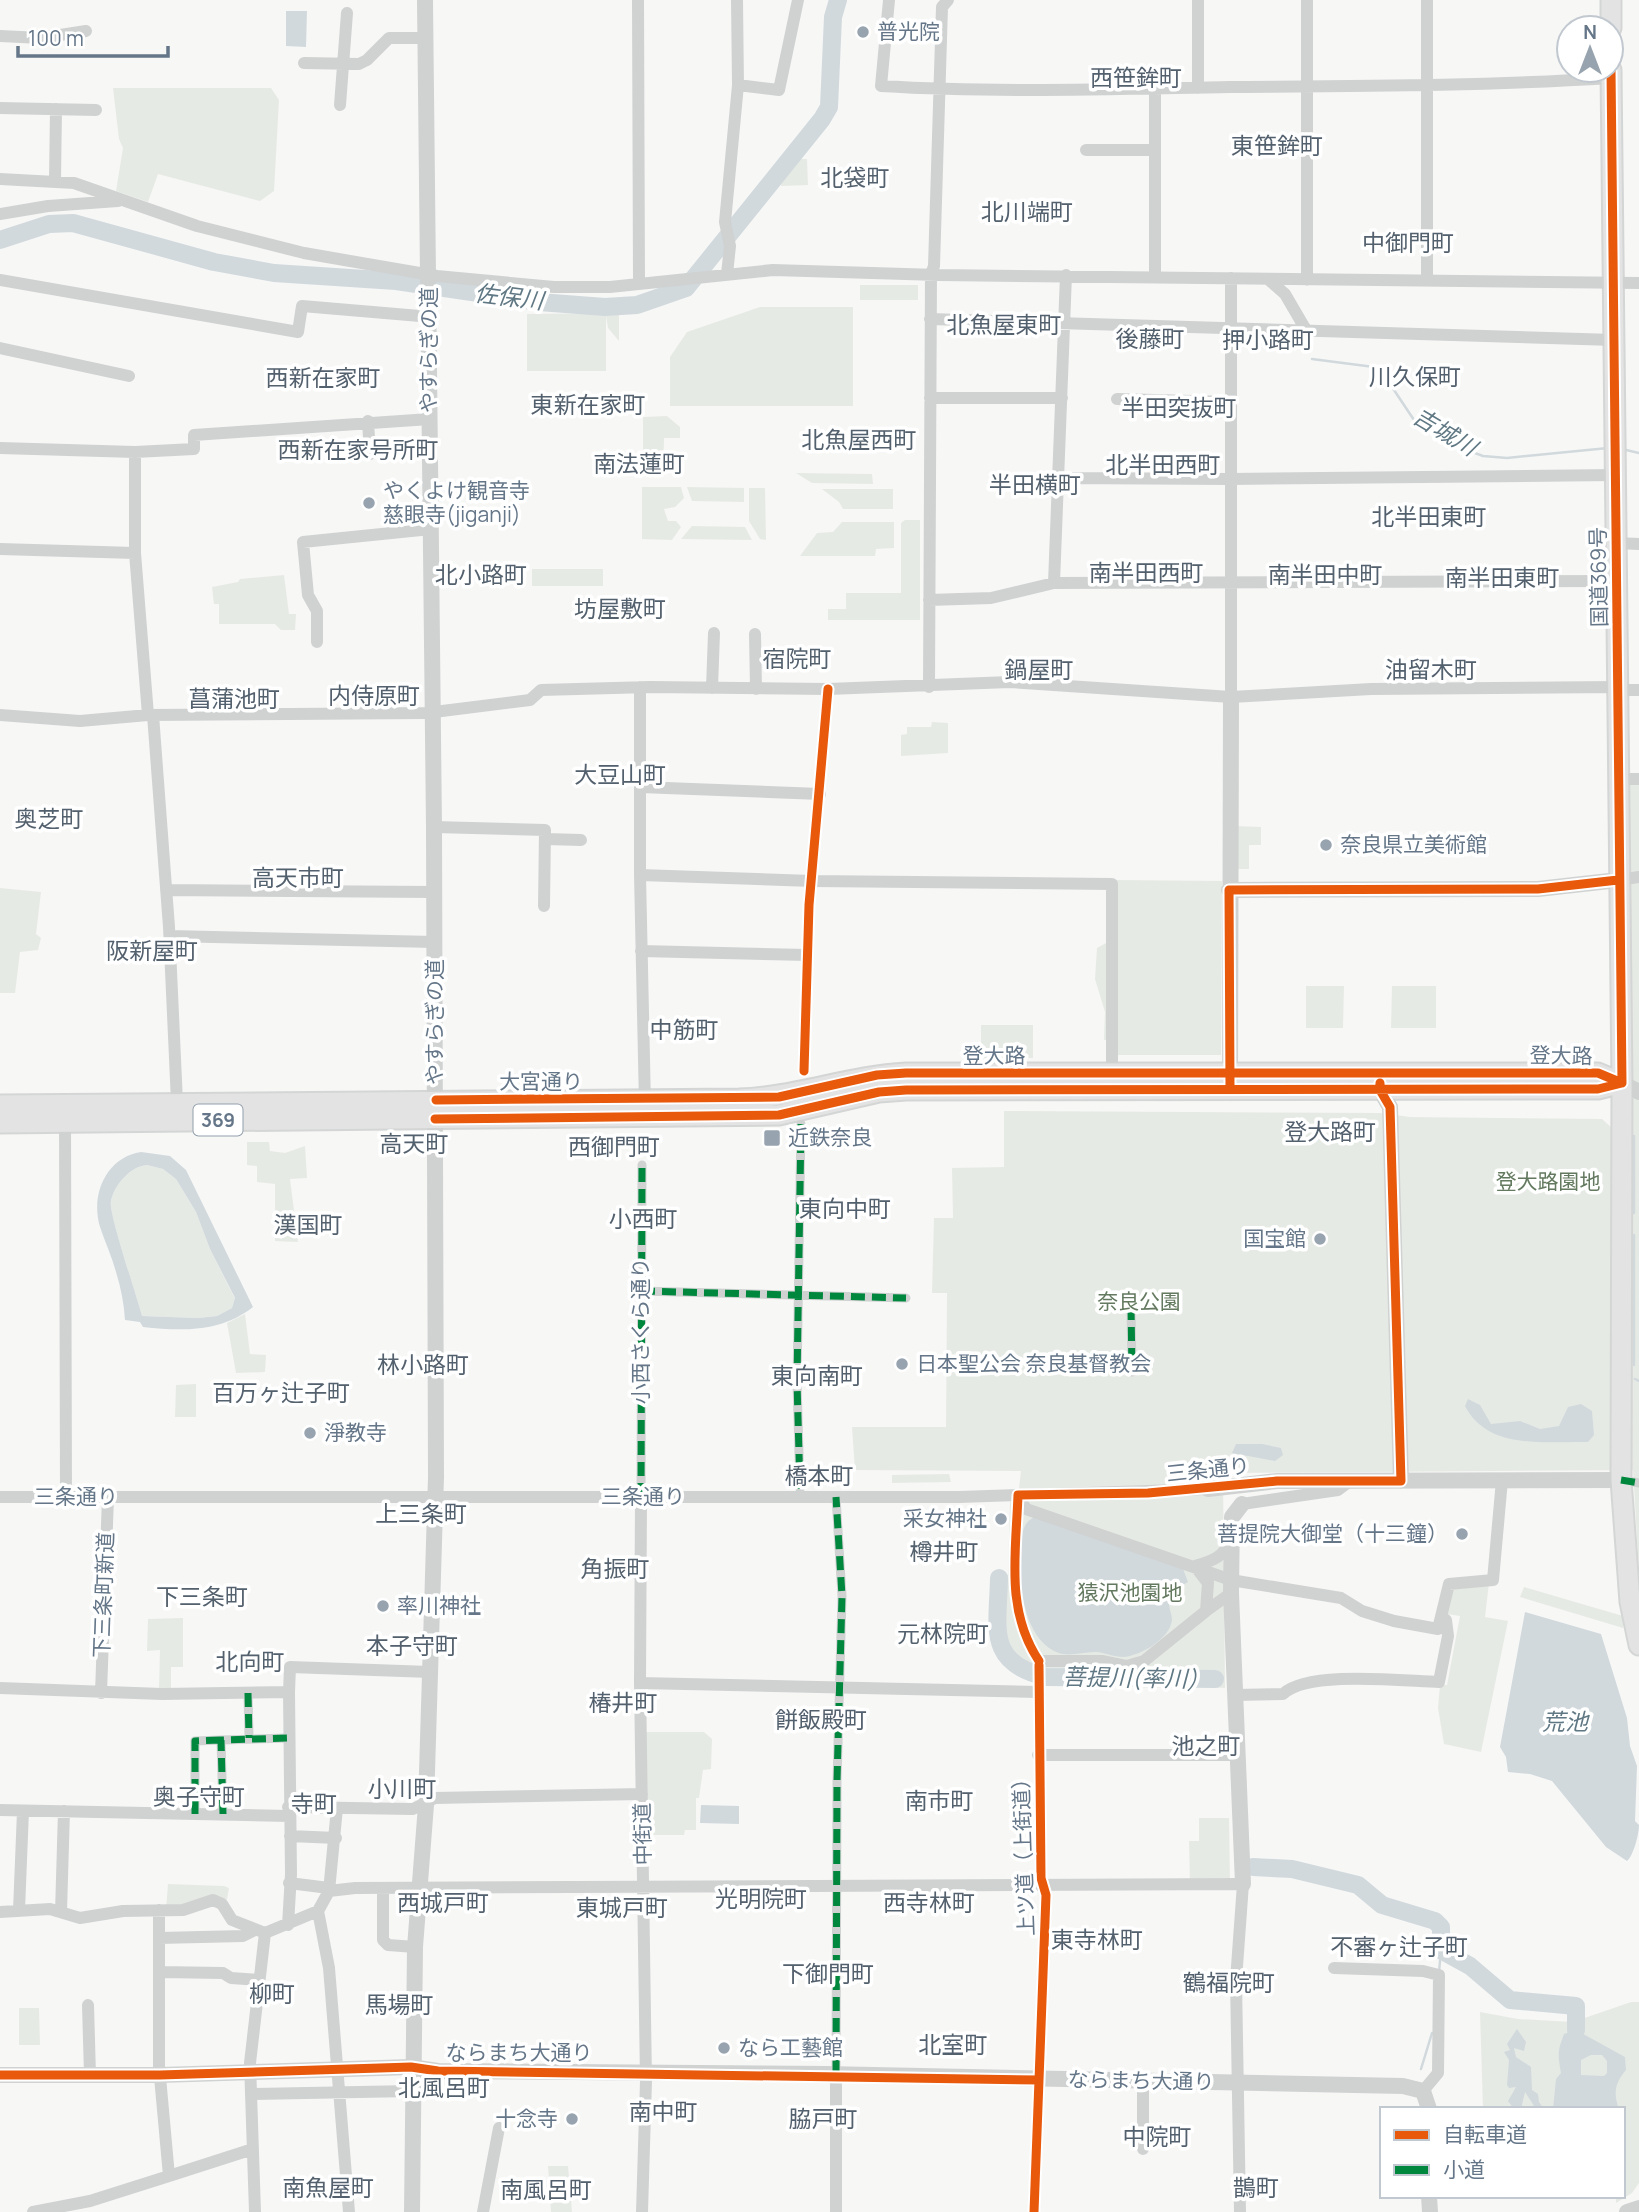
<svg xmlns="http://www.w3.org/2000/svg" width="1639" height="2212" viewBox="0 0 1639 2212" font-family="Manrope,'Noto Sans JP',sans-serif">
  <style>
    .green { fill: #e6eae4 }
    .water { fill: #d1d9dd; fill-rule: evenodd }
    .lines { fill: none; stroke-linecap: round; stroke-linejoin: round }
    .stream { stroke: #d1d9dd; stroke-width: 2.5 }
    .river { stroke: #d1d9dd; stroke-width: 18 }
    .trunk-casing { stroke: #d4d5d5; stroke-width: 23 }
    .pedestrian { stroke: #d0d2d2; stroke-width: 9 }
    .minor { stroke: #d0d2d2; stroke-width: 12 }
    .tertiary { stroke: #d0d2d2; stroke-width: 16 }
    .trunk { stroke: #e3e3e3; stroke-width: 19 }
    .quiet { stroke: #00873e; stroke-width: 7; stroke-dasharray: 14 7; stroke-linecap: butt }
    .cycleway-casing { stroke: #fff; stroke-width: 13 }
    .cycleway { stroke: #e8590c; stroke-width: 9 }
    .poi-dot { fill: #97a3ae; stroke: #fff; stroke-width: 2.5 }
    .labels { text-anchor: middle; stroke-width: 7; stroke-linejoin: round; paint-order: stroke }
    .shield { fill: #fff; stroke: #929fac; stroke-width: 2 }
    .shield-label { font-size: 19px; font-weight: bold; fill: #647688 }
    .poi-label { font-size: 21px; fill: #647688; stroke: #fff; text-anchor: start }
    .street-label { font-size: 21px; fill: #647688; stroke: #fff }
    .park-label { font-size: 21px; fill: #647a60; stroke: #fff }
    .neighbourhood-label { font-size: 23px; fill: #53606d; stroke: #fff }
    .water-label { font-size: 23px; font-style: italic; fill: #607884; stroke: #fff }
  </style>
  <rect width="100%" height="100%" fill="#f7f7f6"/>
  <!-- green -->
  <path class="green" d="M113 88H271L279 100 274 191 260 201 158 174 148 202 116 191 123 148 119 139Z
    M796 159H807L808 185 781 186 782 178Z
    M860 285H918V300H860Z
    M760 307H853V406H670V357L687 332Z
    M619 313V341L608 328 606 316V371H527V314Z
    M667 416 680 427V438H664L663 475H643V417Z
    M796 473 872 474 873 484 812 483Z
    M681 487 684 498 675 507 664 509 668 521H676L681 527 672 540 642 539V487Z
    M687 487 744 488V502L692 501Z
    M749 488H765L766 540 760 539 749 521Z
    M822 489H893V509H843L839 502Z
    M905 520H920V620H828V609H846V593H901V523Z
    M842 522H894V548L876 549 875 556H800L817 533 833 532Z
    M692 526 745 527 752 540 681 539Z
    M532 569H603V586H532Z
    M284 575 289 614H296L295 630H281L275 624H219V604H214L212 587 238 582 240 579Z
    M932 722 948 723V753L901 756V735L907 734V727H931Z
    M1628 783H1639V1572L1633 1470 1223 1473 1225 1688 1042 1679C981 1654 996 1630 997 1573L1008 1575 1010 1502 1019 1488 1021 1471 855 1470 852 1427H946L947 1293H932L934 1218H953L952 1168 1004 1167V1111L1381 1113 1410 1117 1602 1119 1613 1129H1633Z
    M1236 826 1261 827V845H1249V869H1236Z
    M1116 880 1222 881 1221 1055H1118L1117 1038 1104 1040 1105 1012 1095 979 1097 948 1108 942Z
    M0 888 41 892 36 934 41 938 38 950 20 952 15 993H0Z
    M1306 986H1344L1343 1028H1306Z
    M1392 986H1436V1028H1391Z
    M981 1025H1033V1058H981Z
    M247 1142H269L270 1151 285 1153 305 1146 307 1178 290 1179 298 1242 275 1241V1184L257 1182V1166L247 1165Z
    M147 1165 163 1169 176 1179 196 1212 210 1249 235 1299 232 1308 217 1316 198 1318 142 1316C137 1296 108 1213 111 1201 114 1185 131 1166 147 1165Z
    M245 1314 250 1354 266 1355 265 1372 236 1373 227 1323Z
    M196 1384V1417H175L176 1385Z
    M892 1475 949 1474 951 1482 892 1483Z
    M1489 1583 1485 1617 1508 1621 1481 1752 1444 1744 1438 1708 1440 1685H1447L1460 1616 1447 1614 1454 1587Z
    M1524 1587 1623 1616V1628L1520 1597Z
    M183 1618V1667H171V1688L159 1689 160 1650 147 1651 148 1619Z
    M645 1732H704L712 1739 711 1769 703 1770 699 1798H696V1830H685L684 1835H647Z
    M1199 1818H1229L1230 1884 1190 1885 1189 1841H1199Z
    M168 1884 224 1886 229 1888 227 1899 222 1904 166 1910Z
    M1631 2002H1639V2183L1632 2193 1616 2203V2196H1623V2109H1483L1480 2012 1518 2019 1573 2022Z
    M19 2008H39L40 2045H19Z
    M548 2166H568L572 2212H551Z"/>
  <!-- water -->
  <path class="water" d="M286 11H307L306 47 286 46Z
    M141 1152 170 1156 186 1170 253 1307C220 1333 181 1331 143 1327L140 1322 125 1320C124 1304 121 1288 116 1272 112 1257 105 1242 100 1227 90 1194 107 1157 141 1152ZM147 1165 163 1169 176 1179 196 1212 210 1249 235 1298 232 1308 217 1316 198 1318 142 1316C137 1296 108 1212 111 1201 114 1185 131 1166 147 1165Z
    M1468 1399 1480 1405 1491 1424 1520 1421 1540 1429 1559 1426 1568 1407 1581 1404 1592 1411 1594 1435 1588 1442C1546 1441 1488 1451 1465 1406Z
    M1236 1444H1262L1281 1448 1283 1455 1275 1461 1232 1453Z
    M1035 1517 1183 1569 1188 1582 1181 1586 1182 1595 1169 1604C1169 1609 1172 1614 1172 1620 1170 1639 1140 1656 1123 1657 1114 1657 1106 1653 1097 1652 1085 1651 1071 1657 1059 1653 1024 1641 1018 1584 1021 1553 1022 1539 1020 1523 1035 1517Z
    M1525 1612 1601 1634 1627 1718 1630 1746 1637 1766 1635 1821 1639 1825C1639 1833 1634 1855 1627 1861L1606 1847 1552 1781 1530 1774 1508 1772 1506 1757 1500 1747Z
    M701 1805 739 1806V1824L700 1823Z
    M1517 2029 1526 2042 1524 2051 1514 2048 1516 2057 1531 2067 1532 2090 1538 2094 1539 2102 1544 2109H1536L1525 2092 1521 2109H1514L1508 2101 1516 2087 1509 2088 1507 2085 1509 2060 1504 2052 1510 2050 1507 2044Z
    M1576 2030 1625 2057 1626 2070C1615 2083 1613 2093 1619 2109H1553L1556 2079 1561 2073C1558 2055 1557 2052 1564 2034ZM1591 2055H1602L1607 2061V2073L1604 2076 1581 2075V2060Z"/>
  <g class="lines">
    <!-- stream -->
    <path class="stream" d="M1312 359 1374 367 1384 375 1414 420 1456 446 1483 456 1507 458 1608 448
      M1622 449 1639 453
      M1634 1213V1136
      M1634 1235V1365
      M1635 1379 1639 1381
      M1439 1972 1441 1950
      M1421 2069 1432 2033"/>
    <!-- river -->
    <path class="river" d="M0 240 49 224 73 223 214 262 274 273 396 281 539 302 605 307 637 305 686 288 822 119 829 107 833 17 838 0
      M999 1578C998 1628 986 1663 1046 1677L1215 1679
      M1253 1867 1292 1869 1358 1885 1382 1905 1435 1921 1441 1927V1950L1470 1966 1510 2000 1576 2006V2030"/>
    <defs>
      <path id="trunk" d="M1611 28V0
        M1611 70 1622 1083 1621 1480 1630 1602 1639 1645
        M0 1105 739 1099C796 1097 849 1076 906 1073H1598L1622 1083
        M0 1123 779 1115 879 1092 906 1090 1598 1089 1622 1083"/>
    </defs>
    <!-- trunk casing -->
    <use href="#trunk" class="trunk-casing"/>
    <!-- pedestrian -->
    <path class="pedestrian" d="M804 1071 809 905 828 689
      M641 1291 906 1298
      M1131 1306 1132 1372
      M1623 1480 1639 1483
      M800 1489 797 1382 801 1124
      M641 1497 642 1165
      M248 1693 249 1738
      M195 1814V1741L221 1740
      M223 1814 221 1740 288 1738
      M836 2074 837 1781 842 1596 836 1497"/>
    <!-- minor -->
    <path class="minor" d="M638 0 639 283
      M737 0 738 85
      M889 0 881 86C997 93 1114 89 1230 87 1357 86 1484 86 1611 78
      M1198 0V88
      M1307 0V280
      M0 36 41 38 86 31
      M304 63 359 64 367 60 389 38H426
      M1155 89V277
      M340 105 347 13
      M0 108 96 110
      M1086 150H1155
      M0 179 74 183 197 226 304 253 437 276 554 287H610L773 270 938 275 1639 283
      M55 181 56 109
      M0 214 48 206 118 201
      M727 274 730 246 725 222 738 85 779 90 798 0
      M1427 279V0
      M0 280 298 332 302 306 420 316
      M1269 280 1285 294 1306 330
      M930 319 1614 340
      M0 348 129 376
      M930 398H1062
      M1117 399 1231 402
      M368 421 370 454
      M0 448 135 452
      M1060 478 1229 479 1615 475
      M1616 543 1639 544
      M0 549 135 553
      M1054 583 1066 275
      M929 600 991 598 1054 583 1616 581
      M755 634 756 689
      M317 642V611L308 595 303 542 431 529
      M929 687 931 274 934 266 942 7 948 0
      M712 688 714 633
      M1618 690H1639
      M1231 697V278
      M0 715 80 721 148 715 426 713 530 700 541 690 650 687 828 689 1010 682 1231 697 1371 689 1618 687
      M148 715 135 553V452L194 449V435L430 419
      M153 715 169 927 177 1102
      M1620 779H1639
      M640 787 820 794
      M434 827 545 830 544 906
      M545 839 581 840
      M640 875V687
      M1618 880 1639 877
      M166 890 434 892
      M170 936 435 942
      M641 951 808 955
      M645 1105 640 875 812 881 1112 884V1077
      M65 1116 66 1497
      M1018 1495C1016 1553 1005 1610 1039 1661L1041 1878 1046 1895 1034 2212
      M1018 1496 1026 1509 1231 1580 1341 1598 1362 1611 1394 1621 1438 1629 1449 1584 1493 1580 1502 1480
      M0 1497H959L1208 1489
      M641 1497 640 1683 646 2081 642 2212
      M1242 1504 1338 1490 1350 1481
      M1206 1611 1231 1593
      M1039 1661H1103L1127 1666 1144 1661 1206 1611 1208 1583 1195 1566C1212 1561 1224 1557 1231 1540
      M640 1683 1038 1692
      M0 1688 162 1694 289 1692 290 1667 430 1672
      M101 1693 108 1497
      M1234 1695 1283 1694C1308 1670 1403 1681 1439 1682L1448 1636 1446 1620 1442 1617
      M1038 1755H1237
      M288 1807 413 1809 435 1798 642 1794
      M0 1810 289 1816
      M290 1836 336 1838
      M289 1883 329 1888
      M383 1888V1940L388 1945 415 1947
      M329 1891 337 1808
      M19 1910 23 1811
      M318 1911 329 1968 349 2212
      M0 1912 50 1909 80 1918 123 1911 183 1910 213 1900 222 1904 232 1920 265 1933 318 1911 329 1891 355 1888 1243 1884 1236 1980 1240 2212
      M61 1912 64 1811
      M288 1925 291 1874 289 1692
      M159 1938 243 1936 253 1931
      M1334 1968 1423 1971 1439 1975 1438 2073 1423 2091
      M160 1972 223 1973 231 1978 259 1980
      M88 2005 90 2075
      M836 2074V2212
      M1143 2081V2149
      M252 2094 412 2091
      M169 2176 253 2149
      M33 2212 90 2201 169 2176 159 2066V1910
      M255 2212 250 2063 265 1933
      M483 2212 499 2128"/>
    <!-- tertiary -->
    <path class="tertiary" d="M1229 890 1538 889 1618 880
      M1380 1079V1090L1390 1107 1401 1481
      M1622 1083 1639 1092
      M1230 1084 1231 697
      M1208 1489 1277 1481 1621 1480
      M1242 1504 1232 1517 1231 1593 1243 1884
      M0 2075H160L411 2067 438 2071 826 2074 1403 2086 1423 2091 1429 2109
      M1429 2196 1430 2212
      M412 2212 415 1947 426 1805 436 1477 434 827 425 0
      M1627 2212 1639 2208"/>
    <!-- trunk -->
    <use href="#trunk" class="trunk"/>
    <!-- quiet -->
    <path class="quiet" d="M641 1291 906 1298
      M1131 1306 1132 1372
      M1621 1480 1639 1483
      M800 1489 797 1382 801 1124
      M641 1497 642 1165
      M248 1693 249 1738
      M195 1814V1741L221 1740
      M223 1814 221 1740 288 1738
      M836 2074 837 1781 842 1596 836 1497"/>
    <defs>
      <path id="cycleway" d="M1611 70 1622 1083
        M804 1071 809 905 828 689
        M1230 1085 1229 890 1538 889 1618 880
        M436 1100 779 1097 877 1075 906 1073H1598L1622 1083
        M435 1119 779 1115 879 1092 906 1090 1598 1089 1622 1083
        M1039 1661C1005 1610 1016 1553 1018 1495L1148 1493 1277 1481H1401L1390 1107 1380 1090V1083
        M0 2075H160L411 2067 438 2071 1039 2080
        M1034 2212 1046 1895 1041 1878 1039 1665"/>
    </defs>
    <!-- cycleway casing -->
    <use href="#cycleway" class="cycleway-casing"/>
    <!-- cycleway -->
    <use href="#cycleway" class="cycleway"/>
  </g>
  <!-- markers -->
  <g class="poi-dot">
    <circle cx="863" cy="32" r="7"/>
    <circle cx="369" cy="503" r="7"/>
    <circle cx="1326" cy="845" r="7"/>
    <rect x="763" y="1129" width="18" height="18" rx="3.5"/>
    <circle cx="1320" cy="1239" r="7"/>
    <circle cx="902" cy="1364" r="7"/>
    <circle cx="310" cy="1433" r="7"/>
    <circle cx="1001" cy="1519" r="7"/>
    <circle cx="1462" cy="1534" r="7"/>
    <circle cx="383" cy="1606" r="7"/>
    <circle cx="724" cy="2048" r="7"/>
    <circle cx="572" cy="2119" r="7"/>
  </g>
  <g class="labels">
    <!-- shield labels -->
    <rect class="shield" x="193.5" y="1104.5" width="49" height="31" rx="5"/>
    <g class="shield-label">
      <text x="218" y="1127">369</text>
    </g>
    <!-- poi labels -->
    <g class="poi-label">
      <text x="877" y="39">普光院</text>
      <text x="383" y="498">やくよけ観音寺<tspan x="383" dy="24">慈眼寺(jiganji)</tspan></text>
      <text x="1340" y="852">奈良県立美術館</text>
      <text x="788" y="1145">近鉄奈良</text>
      <text x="1306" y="1246" text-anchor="end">国宝館</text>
      <text x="916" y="1371">日本聖公会 奈良基督教会</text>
      <text x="324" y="1440">淨教寺</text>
      <text x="987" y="1526" text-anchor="end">采女神社</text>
      <text x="1448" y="1541" text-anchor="end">菩提院大御堂（十三鐘）</text>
      <text x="397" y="1613">率川神社</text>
      <text x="738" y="2055">なら工藝館</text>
      <text x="558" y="2126" text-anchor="end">十念寺</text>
    </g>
    <!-- street labels -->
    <g class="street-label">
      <text transform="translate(429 350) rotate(-90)" y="7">やすらぎの道</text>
      <text transform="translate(1599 577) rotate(-91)" y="7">国道369号</text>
      <text transform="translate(435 1022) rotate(-90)" y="7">やすらぎの道</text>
      <text x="994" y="1063">登大路</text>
      <text transform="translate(1561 1056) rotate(1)" y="7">登大路</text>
      <text x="541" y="1089">大宮通り</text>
      <text transform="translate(641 1331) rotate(-90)" y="7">小西さくら通り</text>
      <text transform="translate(1208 1470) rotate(-6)" y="7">三条通り</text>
      <text x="76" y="1504">三条通り</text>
      <text x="643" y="1504">三条通り</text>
      <text transform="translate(104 1595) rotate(-88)" y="7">下三条町新道</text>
      <text transform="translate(643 1834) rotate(-91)" y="7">中街道</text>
      <text transform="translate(1024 1852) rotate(-92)" y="7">上ツ道（上街道）</text>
      <text x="519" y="2060">ならまち大通り</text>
      <text transform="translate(1141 2081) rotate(1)" y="7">ならまち大通り</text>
    </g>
    <!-- park labels -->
    <g class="park-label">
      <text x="1548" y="1189">登大路園地</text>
      <text x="1139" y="1309">奈良公園</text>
      <text x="1130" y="1600">猿沢池園地</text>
    </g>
    <!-- neighbourhood labels -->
    <g class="neighbourhood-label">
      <text x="1136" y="86">西笹鉾町</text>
      <text x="1277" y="154">東笹鉾町</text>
      <text x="855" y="186">北袋町</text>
      <text x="1027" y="220">北川端町</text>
      <text x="1408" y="251">中御門町</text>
      <text x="1004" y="333">北魚屋東町</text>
      <text x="1150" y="347">後藤町</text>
      <text x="1268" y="348">押小路町</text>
      <text x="1415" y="385">川久保町</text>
      <text x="323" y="386">西新在家町</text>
      <text x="588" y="413">東新在家町</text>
      <text x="1179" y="416">半田突抜町</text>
      <text x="859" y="448">北魚屋西町</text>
      <text x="358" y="458">西新在家号所町</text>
      <text x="639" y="472">南法蓮町</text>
      <text x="1163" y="473">北半田西町</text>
      <text x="1035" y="493">半田横町</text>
      <text x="1429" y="525">北半田東町</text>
      <text x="1146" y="581">南半田西町</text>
      <text x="481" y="583">北小路町</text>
      <text x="1325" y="583">南半田中町</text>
      <text x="1502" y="586">南半田東町</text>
      <text x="620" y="617">坊屋敷町</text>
      <text x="797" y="667">宿院町</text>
      <text x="1039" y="678">鍋屋町</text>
      <text x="1431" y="678">油留木町</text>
      <text x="374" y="704">内侍原町</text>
      <text x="234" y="707">菖蒲池町</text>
      <text x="620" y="783">大豆山町</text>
      <text x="49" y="827">奥芝町</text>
      <text x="298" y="886">高天市町</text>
      <text x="152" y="959">阪新屋町</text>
      <text x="684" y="1038">中筋町</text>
      <text x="1330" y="1140">登大路町</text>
      <text x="414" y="1152">高天町</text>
      <text x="614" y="1155">西御門町</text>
      <text x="845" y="1217">東向中町</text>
      <text x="643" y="1227">小西町</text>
      <text x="308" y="1233">漢国町</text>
      <text x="423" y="1373">林小路町</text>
      <text x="817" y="1384">東向南町</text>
      <text x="281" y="1401">百万ヶ辻子町</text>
      <text x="819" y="1484">橋本町</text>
      <text x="421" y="1522">上三条町</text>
      <text x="944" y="1560">樽井町</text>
      <text x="615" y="1577">角振町</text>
      <text x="202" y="1605">下三条町</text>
      <text x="943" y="1642">元林院町</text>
      <text x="412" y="1654">本子守町</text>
      <text x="250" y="1670">北向町</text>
      <text x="623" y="1711">椿井町</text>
      <text x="821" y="1728">餅飯殿町</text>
      <text x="1206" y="1754">池之町</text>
      <text x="402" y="1797">小川町</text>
      <text x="199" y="1805">奥子守町</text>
      <text x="939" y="1809">南市町</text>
      <text x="314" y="1812">寺町</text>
      <text x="761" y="1907">光明院町</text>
      <text x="443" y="1911">西城戸町</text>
      <text x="929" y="1911">西寺林町</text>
      <text x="622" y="1916">東城戸町</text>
      <text x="1097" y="1948">東寺林町</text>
      <text x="1399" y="1955">不審ヶ辻子町</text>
      <text x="828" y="1982">下御門町</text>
      <text x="1229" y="1991">鶴福院町</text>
      <text x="272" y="2002">柳町</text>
      <text x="399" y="2013">馬場町</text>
      <text x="953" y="2053">北室町</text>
      <text x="444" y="2096">北風呂町</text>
      <text x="663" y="2120">南中町</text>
      <text x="823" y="2127">脇戸町</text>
      <text x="1157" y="2145">中院町</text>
      <text x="328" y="2196">南魚屋町</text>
      <text x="1256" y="2196">鵲町</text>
      <text x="546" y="2198">南風呂町</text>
    </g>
    <!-- water labels -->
    <g class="water-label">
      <text transform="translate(509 297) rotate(7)" y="8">佐保川</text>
      <text transform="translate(1445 432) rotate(31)" y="8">吉城川</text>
      <text transform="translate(1130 1678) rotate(1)" y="8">菩提川(率川)</text>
      <text x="1565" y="1730">荒池</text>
    </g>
  </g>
  <!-- legend -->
  <rect x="1380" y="2107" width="245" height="91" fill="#ffffff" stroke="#c1c8cf" stroke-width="2"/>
  <rect x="1394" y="2130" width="35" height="10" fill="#e8590c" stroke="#c1c8cf" stroke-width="2"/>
  <text x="1443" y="2142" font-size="21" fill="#647688">自転車道</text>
  <rect x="1394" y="2165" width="35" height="10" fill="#00873e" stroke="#c1c8cf" stroke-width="2"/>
  <text x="1443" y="2177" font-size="21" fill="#647688">小道</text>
  <!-- north arrow -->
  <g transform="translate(1590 49)"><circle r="33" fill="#ffffff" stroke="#c1c8cf" stroke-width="2"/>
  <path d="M0-5L12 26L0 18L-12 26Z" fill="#97a3ae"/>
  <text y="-10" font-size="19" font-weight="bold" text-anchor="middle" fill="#647688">N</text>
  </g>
  <!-- scale -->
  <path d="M18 46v10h150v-10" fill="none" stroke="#647688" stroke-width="3.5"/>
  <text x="28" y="46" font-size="21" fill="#647688" stroke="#ffffff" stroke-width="5" paint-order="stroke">100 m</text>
</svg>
